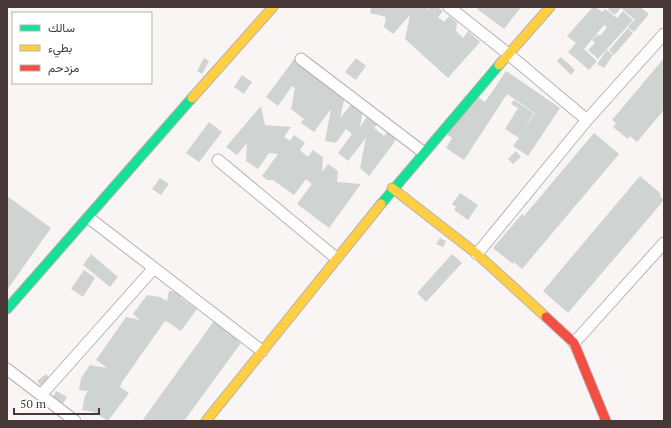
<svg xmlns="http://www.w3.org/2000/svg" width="671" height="428" viewBox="0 0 671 428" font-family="'PT Serif',Vazirmatn,serif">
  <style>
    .building { fill: #cfd3d1 }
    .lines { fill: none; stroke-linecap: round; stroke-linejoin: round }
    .street-casing { stroke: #bab1b1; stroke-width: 13 }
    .fast-casing { stroke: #bab1b1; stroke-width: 11 }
    .slow-casing { stroke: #bab1b1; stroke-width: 11 }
    .jam-casing { stroke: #bab1b1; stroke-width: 11 }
    .street { stroke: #fefefe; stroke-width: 11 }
    .fast { stroke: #16e098; stroke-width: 9 }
    .slow { stroke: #ffcf43; stroke-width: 9 }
    .jam { stroke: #f24e42; stroke-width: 9 }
  </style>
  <rect width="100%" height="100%" fill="#faf5f5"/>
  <!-- building -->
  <path class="building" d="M371 7H425L428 9 430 7H438L443 11 438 17 444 22 449 16 457 23 456 31 463 38 468 31 480 42 448 78 405 39 410 15 393 34 384 27 386 17 370 13Z
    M479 7H521L504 29 477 9Z
    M593 7H596L602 12 605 9 617 18 623 11 633 20 598 59 588 50 595 43 592 40 598 34 600 36 607 27 604 25 584 49 597 61 589 70 568 52 576 43 567 36Z
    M610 7H640L649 14 634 32 628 27 636 18 634 19 621 8 615 15 608 10Z
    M628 28 633 33 614 55 609 50Z
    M607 50 613 55 604 68 597 64Z
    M561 57 575 70 571 75 557 61Z
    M204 58 209 61 202 74 197 71Z
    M295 58 345 96 340 118 354 101 363 108 360 127 369 114 380 121 374 128 384 136 389 129 396 134 394 143 369 176 360 168 366 138 348 161 338 153 352 134 346 129 336 143 325 141 331 109 314 132 301 123 304 119 291 109 295 88 292 86 278 106 266 97Z
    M356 58 366 66 356 80 345 72Z
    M664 58V110L637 142 630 136 628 139 613 127 616 123 612 120Z
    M506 71 560 108 528 156 513 146 519 138 505 129 518 108 511 104 514 100 534 113 523 131 535 113 507 94 464 160 446 148 452 138 439 129 475 95 485 102Z
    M242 75 252 82 244 94 234 87Z
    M261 106 265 125 291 127 284 137 290 141 294 135 305 143 300 150 308 157 313 150 323 157 322 172 328 164 338 171 337 182 361 184 329 228 297 204 312 184 306 179 294 195 273 180H267L262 176 278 154 269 153 258 169 246 161 247 145 246 144 237 155 226 147Z
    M209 122 222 132 199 162 186 153Z
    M594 133 619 154 522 269 514 262 513 264 493 248 522 214 524 216Z
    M516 151 521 157 513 164 508 159Z
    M640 176 661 194 660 196 664 200 568 313 543 291Z
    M160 178 169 184 161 195 152 189Z
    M460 193 478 205 468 220 454 210 456 207 452 204Z
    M7 196 51 228 7 290Z
    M440 238 446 241 443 247 436 244Z
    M91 254 118 277 110 287 83 265Z
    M452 254 462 263 426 302 417 293Z
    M84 270 95 278 83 297 71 289Z
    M169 291 182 293 181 298 197 309 181 331 168 322 165 321 122 382 120 387 129 393 108 421 94 412 82 410 85 396 88 391 79 390 81 378 90 365 107 368 96 360 126 317 140 320 133 314 147 295 160 297 167 301Z
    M214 321 239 339 237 341 241 343 184 421H142Z
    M46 374 54 384 46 391 37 381Z
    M56 391 67 397 61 407 51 401Z"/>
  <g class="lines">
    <defs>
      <path id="street" d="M449 7 507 53 587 120
        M301 59 423 152
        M218 160 336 258
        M89 218 262 351
        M477 254 587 120 664 34
        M574 343 664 243
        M7 369 75 421
        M41 395 154 268"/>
      <path id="fast" d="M381 204 499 65
        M7 309 192 98"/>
      <path id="slow" d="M499 65 550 7
        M192 98 273 7
        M392 188 477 254 546 317
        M206 421 381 204"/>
      <path id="jam" d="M546 317 574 343 606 421"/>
    </defs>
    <!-- street casing -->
    <use href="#street" class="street-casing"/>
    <!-- fast casing -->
    <use href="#fast" class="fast-casing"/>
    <!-- slow casing -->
    <use href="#slow" class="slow-casing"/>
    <!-- jam casing -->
    <use href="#jam" class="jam-casing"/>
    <!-- street -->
    <use href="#street" class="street"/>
    <!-- fast -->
    <use href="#fast" class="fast"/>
    <!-- slow -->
    <use href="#slow" class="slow"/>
    <!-- jam -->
    <use href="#jam" class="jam"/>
  </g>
  <!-- border -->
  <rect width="671" height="428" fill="none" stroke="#483938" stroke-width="16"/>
  <!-- legend -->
  <rect x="12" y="12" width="140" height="72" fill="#ffffff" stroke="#b6b0af"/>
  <rect x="20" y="25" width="20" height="6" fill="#16e098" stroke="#b6b0af"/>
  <text x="48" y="32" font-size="12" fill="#483938">سالك</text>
  <rect x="20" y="45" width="20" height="6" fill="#ffcf43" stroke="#b6b0af"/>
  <text x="48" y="52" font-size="12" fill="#483938">بطيء</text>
  <rect x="20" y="65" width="20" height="6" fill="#f24e42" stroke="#b6b0af"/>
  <text x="48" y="72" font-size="12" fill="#483938">مزدحم</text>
  <!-- scale -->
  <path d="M14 408v6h85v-6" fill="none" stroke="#483938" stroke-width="2"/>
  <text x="20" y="408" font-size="12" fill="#483938" stroke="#ffffff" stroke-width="3" paint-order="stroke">50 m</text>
</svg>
